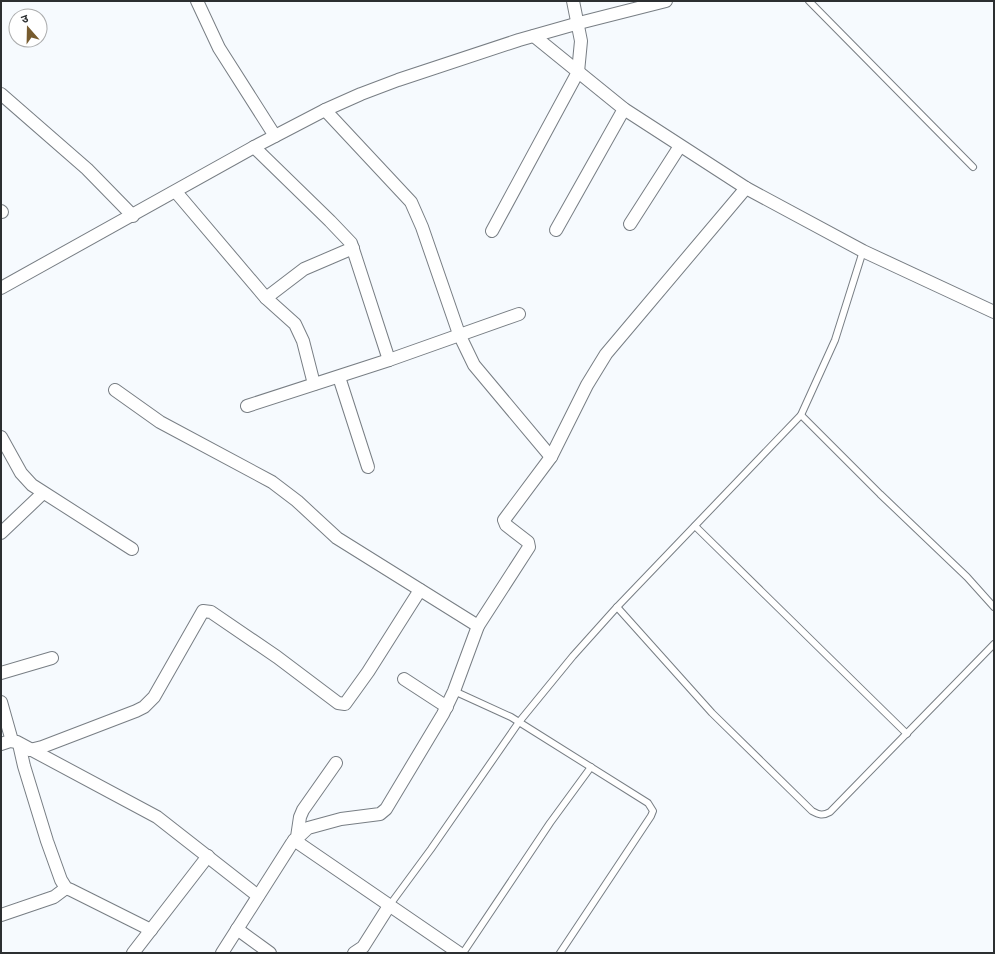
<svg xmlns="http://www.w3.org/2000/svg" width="995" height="954" font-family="'Noto Sans','Noto Sans Devanagari',sans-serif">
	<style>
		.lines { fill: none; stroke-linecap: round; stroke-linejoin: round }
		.service-casing { stroke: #787e84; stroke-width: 8 }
		.minor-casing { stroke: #787e84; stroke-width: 14 }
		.service { stroke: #fff; stroke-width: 6 }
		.minor { stroke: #fff; stroke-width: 12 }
	</style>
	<rect width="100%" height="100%" fill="#f6fafe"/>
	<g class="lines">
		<g class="service-casing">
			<g id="service">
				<path d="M809 1 973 167"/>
				<path d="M801 415 880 494 967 577 994 607"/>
				<path d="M695 526 907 734"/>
				<path d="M617 607 712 713 812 811C819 815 823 816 830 812L994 644"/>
				<path d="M454 691 511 717 648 803 653 811 651 816 560 953"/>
				<path d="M389 906 431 849 519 722 573 656 617 607 801 415 835 340 863 251"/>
				<path d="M463 953 550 823 591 767"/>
			</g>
		</g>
		<g class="minor-casing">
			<g id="minor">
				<path d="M197 1 219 48 275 136"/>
				<path d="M534 36 624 109 746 188 863 251 994 312"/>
				<path d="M1 94 87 169 133 216"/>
				<path d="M325 110 411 202 422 227 459 334 474 365 551 457"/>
				<path d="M254 147 330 221 351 243 389 360"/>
				<path d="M176 192 266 298 295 324 303 341 314 384"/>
				<path d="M1 211 2 212"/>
				<path d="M630 224 680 146"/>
				<path d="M556 230 624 109"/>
				<path d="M492 231 578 72 581 41 573 1"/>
				<path d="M1 288 254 147 325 110 361 94 398 80 519 40 579 23 666 1"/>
				<path d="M266 298 304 269 353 248"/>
				<path d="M339 377 368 467"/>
				<path d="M115 390 160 422 272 482 297 501 337 538 478 626"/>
				<path d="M247 406 389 360 519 314"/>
				<path d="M1 437 21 473 32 485 132 549"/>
				<path d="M1 533 43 493"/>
				<path d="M1 673 52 658"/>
				<path d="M404 679 447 707"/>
				<path d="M1 702 12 741"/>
				<path d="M1 744 10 741 17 742 157 817 258 896"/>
				<path d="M19 744 24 766 47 841 61 880 66 888 71 890 151 930"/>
				<path d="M30 750 42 747 136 711 144 707 154 697 203 611 211 612 277 657 338 703 345 704 368 672 420 590"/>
				<path d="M297 837 300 817 303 810 336 763"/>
				<path d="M294 840 459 953"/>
				<path d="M1 915 54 897 66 888"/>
				<path d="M237 929 270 953"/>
				<path d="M133 953 208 856"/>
				<path d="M222 953 292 843 308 828 341 819 380 814 386 809 443 714 454 691 478 626 529 547 528 542 506 525 504 520 551 457 587 385 606 354 746 188"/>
				<path d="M354 953 363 947 389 906"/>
			</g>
		</g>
		<use href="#service" class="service"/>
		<use href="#minor" class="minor"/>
	</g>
	<rect width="995" height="954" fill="none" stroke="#2c2f31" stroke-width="4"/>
	<g transform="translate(28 28) rotate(340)"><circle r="19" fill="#ffffff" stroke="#abacad"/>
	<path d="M0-3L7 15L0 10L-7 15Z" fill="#775b2e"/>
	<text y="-6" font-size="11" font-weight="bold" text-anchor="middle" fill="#2c2f31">उ</text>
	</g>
</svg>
